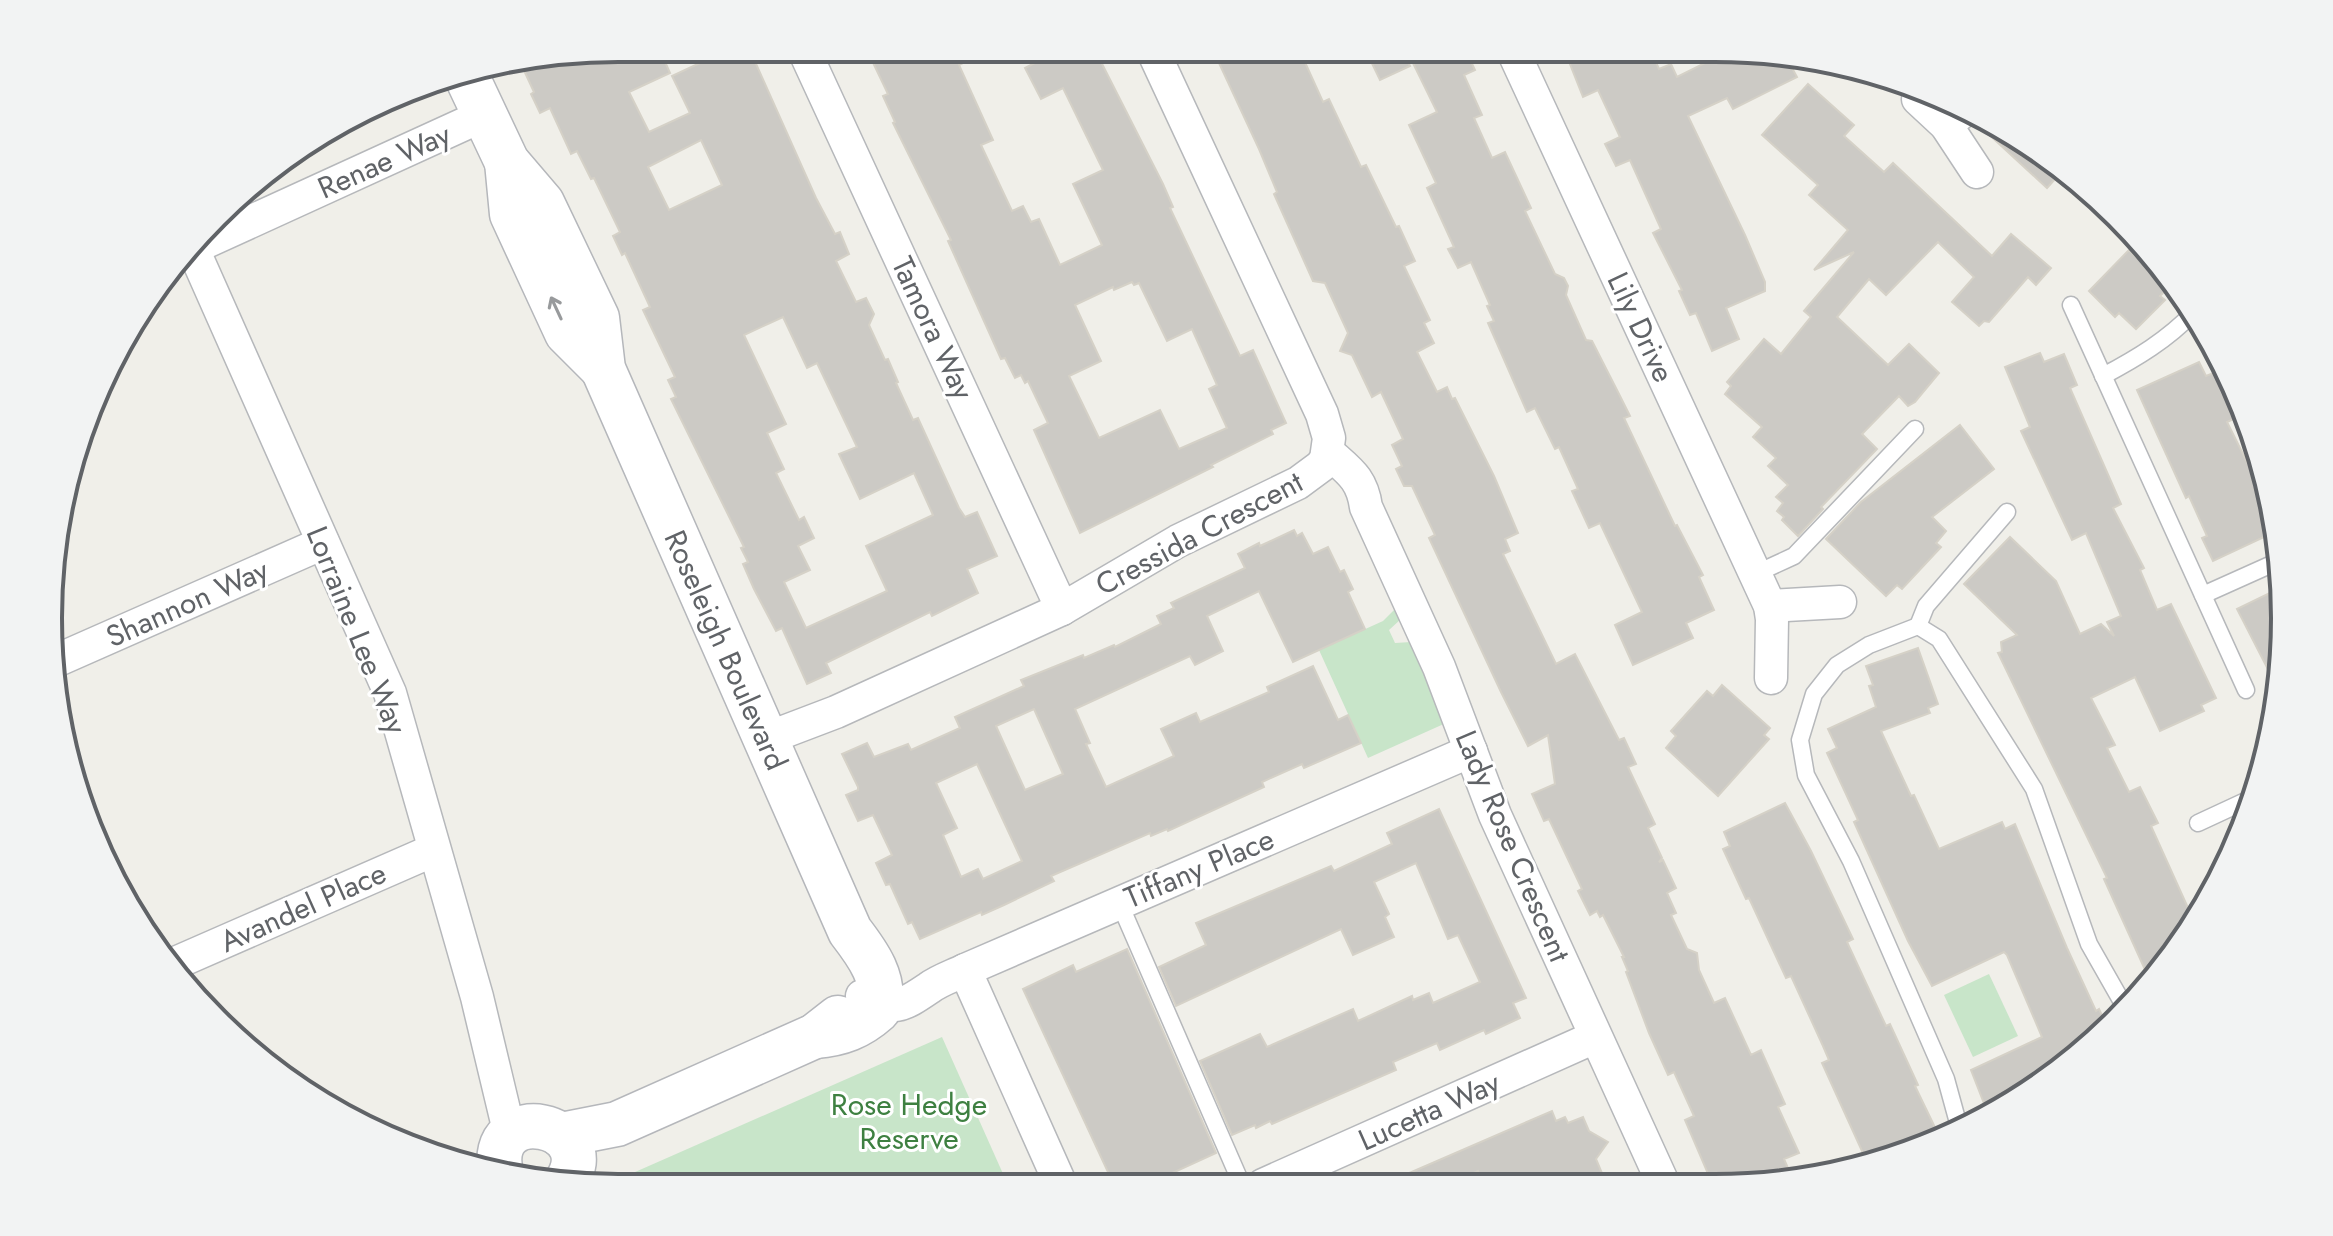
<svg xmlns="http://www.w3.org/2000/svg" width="2333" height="1236" font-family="Jost,sans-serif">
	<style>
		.green { fill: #c8e5c9 }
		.building { fill: #cccac5; stroke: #d5d1c7; stroke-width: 2; fill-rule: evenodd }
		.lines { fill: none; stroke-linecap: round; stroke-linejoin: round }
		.lane-casing { stroke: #b6b8bb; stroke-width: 19 }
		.street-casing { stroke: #b6b8bb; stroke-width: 35 }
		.secondary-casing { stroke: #b5b7bb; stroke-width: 47 }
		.lane { stroke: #fff; stroke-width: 16 }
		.street { stroke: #fff; stroke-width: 32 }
		.secondary { stroke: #fff; stroke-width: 44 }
		.oneway { stroke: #989a9c }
		.labels { text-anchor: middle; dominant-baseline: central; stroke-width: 6; stroke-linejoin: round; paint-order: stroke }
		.street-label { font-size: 30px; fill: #606367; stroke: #fff }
		.park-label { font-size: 30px; fill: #3e8041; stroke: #fff }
		.rim { fill: none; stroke: #606367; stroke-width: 4 }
	</style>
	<rect width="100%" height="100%" fill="#f0efe9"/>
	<g class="green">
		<path d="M1396 608 1401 619 1389 630 1395 643 1411 642 1446 723 1368 758 1319 650 1383 621Z"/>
		<path d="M1989 974 2018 1036 1973 1057 1944 995Z"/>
		<path d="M942 1037 1008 1185 622 1187 626 1176Z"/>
	</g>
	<g class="building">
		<path d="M618 48H659L670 73 629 92 649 132 690 113 672 76 732 48H749L816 198 835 234 840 232 849 254 836 261 856 302 866 298 874 314 869 325 885 360 888 359 898 382 896 383 913 420 918 418 959 508 965 517 977 512 997 556 967 569 978 593 932 616 930 612 826 663 831 673 807 684 782 628 776 631 754 589 743 564 748 562 741 548 744 547 671 399 676 397 668 380 675 377 643 310 650 307 625 253 622 255 613 236 620 232 594 178 591 179 577 151 571 154 550 108 540 113 531 94 534 92 521 64ZM701 140 722 185 669 210 648 167ZM783 317 807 368 817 363 857 447 839 454 860 499 914 473 933 515 866 546 887 591 806 628 784 582 810 570 798 546 814 538 804 517 799 520 776 473 784 469 767 433 786 424 744 335Z"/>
		<path d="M866 48H956L963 63 959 65 993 140 981 145 1012 211 1023 206 1031 222 1039 219 1060 265 1102 245 1073 184 1103 170 1063 88 1041 99 1025 68 1064 48H1094L1163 184 1173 207 1170 208 1240 356 1253 350 1286 423 1271 430 1273 434 1211 465 1213 467 1080 533 1034 430 1048 423 1028 381 1025 383 1021 375 1015 378 1005 358 1001 359 948 241 951 240 893 123 895 122 883 96 888 94ZM1132 282 1134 285 1139 283 1167 341 1192 329 1217 385 1209 389 1227 428 1179 449 1160 410 1099 438 1069 376 1101 361 1075 305 1113 287 1114 290Z"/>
		<path d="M1248 49H1299L1323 102 1329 99 1361 167 1366 165 1396 227 1399 226 1415 261 1404 266 1430 320 1424 323 1434 343 1417 352 1437 392 1447 387 1452 399 1455 398 1494 476 1518 533 1505 539 1510 551 1503 554 1556 664 1575 654 1619 740 1624 738 1636 764 1628 767 1655 824 1648 828 1662 858 1659 862 1663 860 1676 888 1667 893 1676 913 1671 915 1687 949 1697 953 1699 970 1714 1003 1725 998 1751 1055 1761 1050 1785 1104 1778 1107 1799 1153 1784 1159 1794 1182 1712 1183 1685 1120 1694 1116 1674 1072 1668 1075 1649 1033 1626 972 1628 971 1622 957H1624L1603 915 1600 917 1597 911 1590 915 1578 891 1582 889 1549 819 1544 821 1532 794 1555 784 1548 735 1528 746 1501 692 1429 538 1435 535 1412 486H1404L1396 469 1402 466 1392 445 1403 439 1381 392 1372 397 1352 355 1340 351 1348 333 1325 283 1313 281 1274 194 1277 192 1259 149 1219 63Z"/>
		<path d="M1365 49H1402L1410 66 1380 80Z"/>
		<path d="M1427 49H1465L1475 70 1464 75 1482 115 1474 118 1492 158 1505 152 1531 208 1525 211 1555 274 1564 278 1568 286 1566 295 1586 340 1592 341 1620 396 1630 416 1624 418 1675 526 1677 525 1703 575 1699 577 1714 610 1686 623 1693 638 1633 665 1615 625 1642 612 1600 523 1589 528 1572 491 1578 489 1559 447 1555 449 1535 408 1527 412 1488 323 1494 321 1487 306 1490 305 1471 262 1458 268 1448 249 1454 247 1427 188 1436 183 1409 125 1437 112 1410 57Z"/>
		<path d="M1564 49H1650L1659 69 1671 64 1677 77 1733 49 1785 55 1797 77 1733 109 1727 98 1688 116 1745 235 1765 282V291L1726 308 1739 339 1712 351 1696 313 1690 315 1679 291 1682 290 1653 233 1661 229 1630 160 1616 166 1605 144 1620 137 1598 90 1583 97Z"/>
		<path d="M1808 84 1854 125 1844 136 1884 172 1893 163 1992 256 2011 234 2051 268 2036 285 2028 277 1989 322 1984 321 1979 326 1952 302 1974 277 1938 242 1886 295 1869 279 1837 317 1888 365 1909 344 1939 373 1915 402 1908 406 1899 396 1862 434 1877 449 1821 507 1823 509 1798 536 1782 520 1784 517 1777 511 1783 503 1776 497 1788 485 1768 466 1776 458 1753 437 1762 427 1725 394 1731 386 1727 382 1764 339 1781 354 1811 317 1804 311 1854 252 1814 270 1848 230 1809 195 1818 185 1762 135Z"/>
		<path d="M1992 122 2062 166 2065 168 2047 188 1985 131Z"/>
		<path d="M2129 250 2168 288 2160 296 2165 300 2136 329 2119 313 2115 317 2089 291Z"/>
		<path d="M2040 353 2044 362 2064 354 2077 385 2070 388 2121 504 2113 508 2144 568 2140 570 2157 610 2171 604 2216 698 2201 705 2204 711 2160 731 2135 677 2091 698 2115 745 2107 748 2129 792 2140 787 2158 823 2151 826 2193 919 2151 983 2104 879 2107 878 1998 653 2002 652 2001 642 2017 635 1964 584 2010 537 2056 581 2080 634 2101 624 2114 636 2107 622 2121 616 2086 533 2072 540 2021 431 2030 427 2005 367Z"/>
		<path d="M2199 362 2206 376 2216 372 2236 418 2227 422 2248 464 2260 458 2277 531 2213 561 2202 538 2207 536 2189 496 2186 498 2137 390Z"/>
		<path d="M1960 425 1994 469 1932 517 1946 531 1936 543 1941 547 1902 589 1897 585 1886 596 1826 539 1861 502Z"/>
		<path d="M1294 530 1297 536 1302 533 1313 554 1328 547 1340 572 1344 570 1353 589 1348 592 1365 629 1293 662 1259 591 1207 616 1223 651 1195 665 1190 656 1075 709 1090 743 1086 744 1106 787 1174 756 1161 729 1196 713 1200 722 1269 692 1267 687 1313 666 1338 720 1348 715 1361 743 1304 768 1302 764 1262 782 1264 787 1168 831 1167 829 1151 836 1150 833 1051 876 1054 881 1004 905 982 915 981 912 920 939 912 922 908 924 890 884 886 885 876 863 892 855 873 815 858 821 846 795 858 790V787L842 754 867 743 874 757 908 744 911 750 960 728 955 717 1024 686 1021 680 1083 655 1084 658 1114 645 1115 647 1161 624 1157 616 1174 608 1171 603 1245 568 1238 554 1259 543 1260 546ZM1034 709 1063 774 1025 790 996 726ZM977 764 1022 861 983 879 978 869 961 877 943 835 957 828 936 783Z"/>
		<path d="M2282 587 2284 656 2278 689 2237 609Z"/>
		<path d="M1918 648 1938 704 1928 708 1930 713 1881 731 1911 796 1914 795 1939 849 2002 822 2005 829 2015 824 2067 948 2096 1011 2099 1009 2107 1026 2032 1092 2002 1107 1999 1100 1985 1106 1971 1070 2042 1037 2007 955 2004 952 1932 986 1908 941 1854 822 1858 820 1827 753 1837 748 1828 729 1876 707 1869 686 1873 685 1866 666Z"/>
		<path d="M1722 685 1770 728 1764 735 1769 739 1718 796 1666 748 1676 736 1671 731 1707 691 1713 696Z"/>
		<path d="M1785 803 1811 851 1853 939 1847 942 1886 1026 1890 1024 1918 1085 1915 1086 1941 1140 1933 1145 1867 1162 1822 1063 1829 1060 1823 1046 1791 976 1786 978 1749 898 1746 899 1723 849 1730 846 1724 832Z"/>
		<path d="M1439 809 1526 998 1513 1003 1520 1018 1486 1034 1484 1030 1440 1050 1437 1043 1393 1062 1396 1070 1272 1124 1270 1121 1256 1128 1255 1125 1232 1135 1200 1061 1260 1034 1267 1047 1353 1009 1358 1021 1412 996 1413 1000 1429 993 1433 1003 1480 982 1458 935 1448 939 1416 863 1374 882 1389 914 1385 917 1394 937 1353 955 1341 929 1176 1006 1159 967 1206 945 1196 923 1331 866 1334 871 1392 844 1387 833Z"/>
		<path d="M1127 949 1216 1153 1170 1174 1172 1179 1158 1185H1114L1023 989 1073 965 1076 972Z"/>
		<path d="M1552 1111 1556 1121 1565 1117 1568 1123 1583 1117 1589 1131 1608 1142 1596 1159 1604 1178 1593 1184H1484L1478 1171 1448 1184H1384Z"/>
	</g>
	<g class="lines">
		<g class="lane-casing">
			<g id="lane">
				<path d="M2071 305 2246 690"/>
				<path d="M2103 376C2137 358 2167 340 2194 312"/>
				<path d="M1755 574 1794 556 1915 429"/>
				<path d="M2203 595 2281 560"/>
				<path d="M1918 626 1926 606 2007 512"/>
				<path d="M2198 823 2254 797"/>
				<path d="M1119 902 1242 1185"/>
				<path d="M1960 1130 1946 1079 1851 861 1806 775 1800 740 1814 694 1837 665 1869 645 1918 626 1939 639 2034 789 2089 944 2126 1009"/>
			</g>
		</g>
		<g class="street-casing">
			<g id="street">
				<path d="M803 48 1062 609"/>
				<path d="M1512 49 1770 606 1772 619 1771 678"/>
				<path d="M1918 99 1946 125 1977 172"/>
				<path d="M1946 125 1968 107"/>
				<path d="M195 247 484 115"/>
				<path d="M193 249 390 693 477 997 510 1135"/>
				<path d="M1328 452C1349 471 1362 478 1366 507L1439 667 1495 815 1663 1183"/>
				<path d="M1770 606 1840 602"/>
				<path d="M51 663 323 543"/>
				<path d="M765 739 836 712 1062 609 1178 541 1298 483 1321 466 1326 459 1329 438 1322 414 1152 49"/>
				<path d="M171 965 434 850"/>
				<path d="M965 970 1061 1185"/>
				<path d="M862 996C895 1011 901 1007 929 988 940 980 953 976 965 970L1471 751"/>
				<path d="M1263 1185 1595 1037"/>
			</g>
		</g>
		<g class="secondary-casing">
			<g id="secondary">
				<path d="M465 73 507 162 542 203 597 318 603 369 850 931C867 953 888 981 878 1010 859 1027 841 1034 815 1036"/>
				<path d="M507 162 512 214 567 333 603 369"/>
				<path d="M561 1135 617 1124 815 1036 838 1018"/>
				<path d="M501 1174C484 1097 607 1123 565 1184"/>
			</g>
		</g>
		<use href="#lane" class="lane"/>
		<use href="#street" class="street"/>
		<use href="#secondary" class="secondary"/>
	</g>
	<defs><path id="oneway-shaft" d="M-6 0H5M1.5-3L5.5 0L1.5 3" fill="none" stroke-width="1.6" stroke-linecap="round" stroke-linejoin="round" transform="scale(2)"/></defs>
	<use class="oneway" href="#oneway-shaft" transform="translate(556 308) rotate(-115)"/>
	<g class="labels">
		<g class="street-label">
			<text transform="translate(384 161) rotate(-24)">Renae Way</text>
			<text transform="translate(1641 327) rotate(65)">Lily Drive</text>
			<text transform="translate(933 328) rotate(65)">Tamora Way</text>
			<text transform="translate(1199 533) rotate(-28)">Cressida Crescent</text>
			<text transform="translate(187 603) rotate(-24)">Shannon Way</text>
			<text transform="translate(357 630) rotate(68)">Lorraine Lee Way</text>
			<text transform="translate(726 650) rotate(66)">Roseleigh Boulevard</text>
			<text transform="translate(1513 846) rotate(67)">Lady Rose Crescent</text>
			<text transform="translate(1199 868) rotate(-23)">Tiffany Place</text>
			<text transform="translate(303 907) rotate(-24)">Avandel Place</text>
			<text transform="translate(1429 1111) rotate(-24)">Lucetta Way</text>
		</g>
		<g class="park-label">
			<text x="909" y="1104">Rose Hedge<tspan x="909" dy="34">Reserve</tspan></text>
		</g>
	</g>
	<path d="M0 0H2333V1236H0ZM618 62H1715A556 556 0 0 1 2271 618V618A556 556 0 0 1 1715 1174H618A556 556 0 0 1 62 618V618A556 556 0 0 1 618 62Z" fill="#f2f3f3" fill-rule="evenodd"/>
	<path class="rim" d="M618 62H1715A556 556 0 0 1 2271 618V618A556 556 0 0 1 1715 1174H618A556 556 0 0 1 62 618V618A556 556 0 0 1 618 62Z"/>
</svg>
